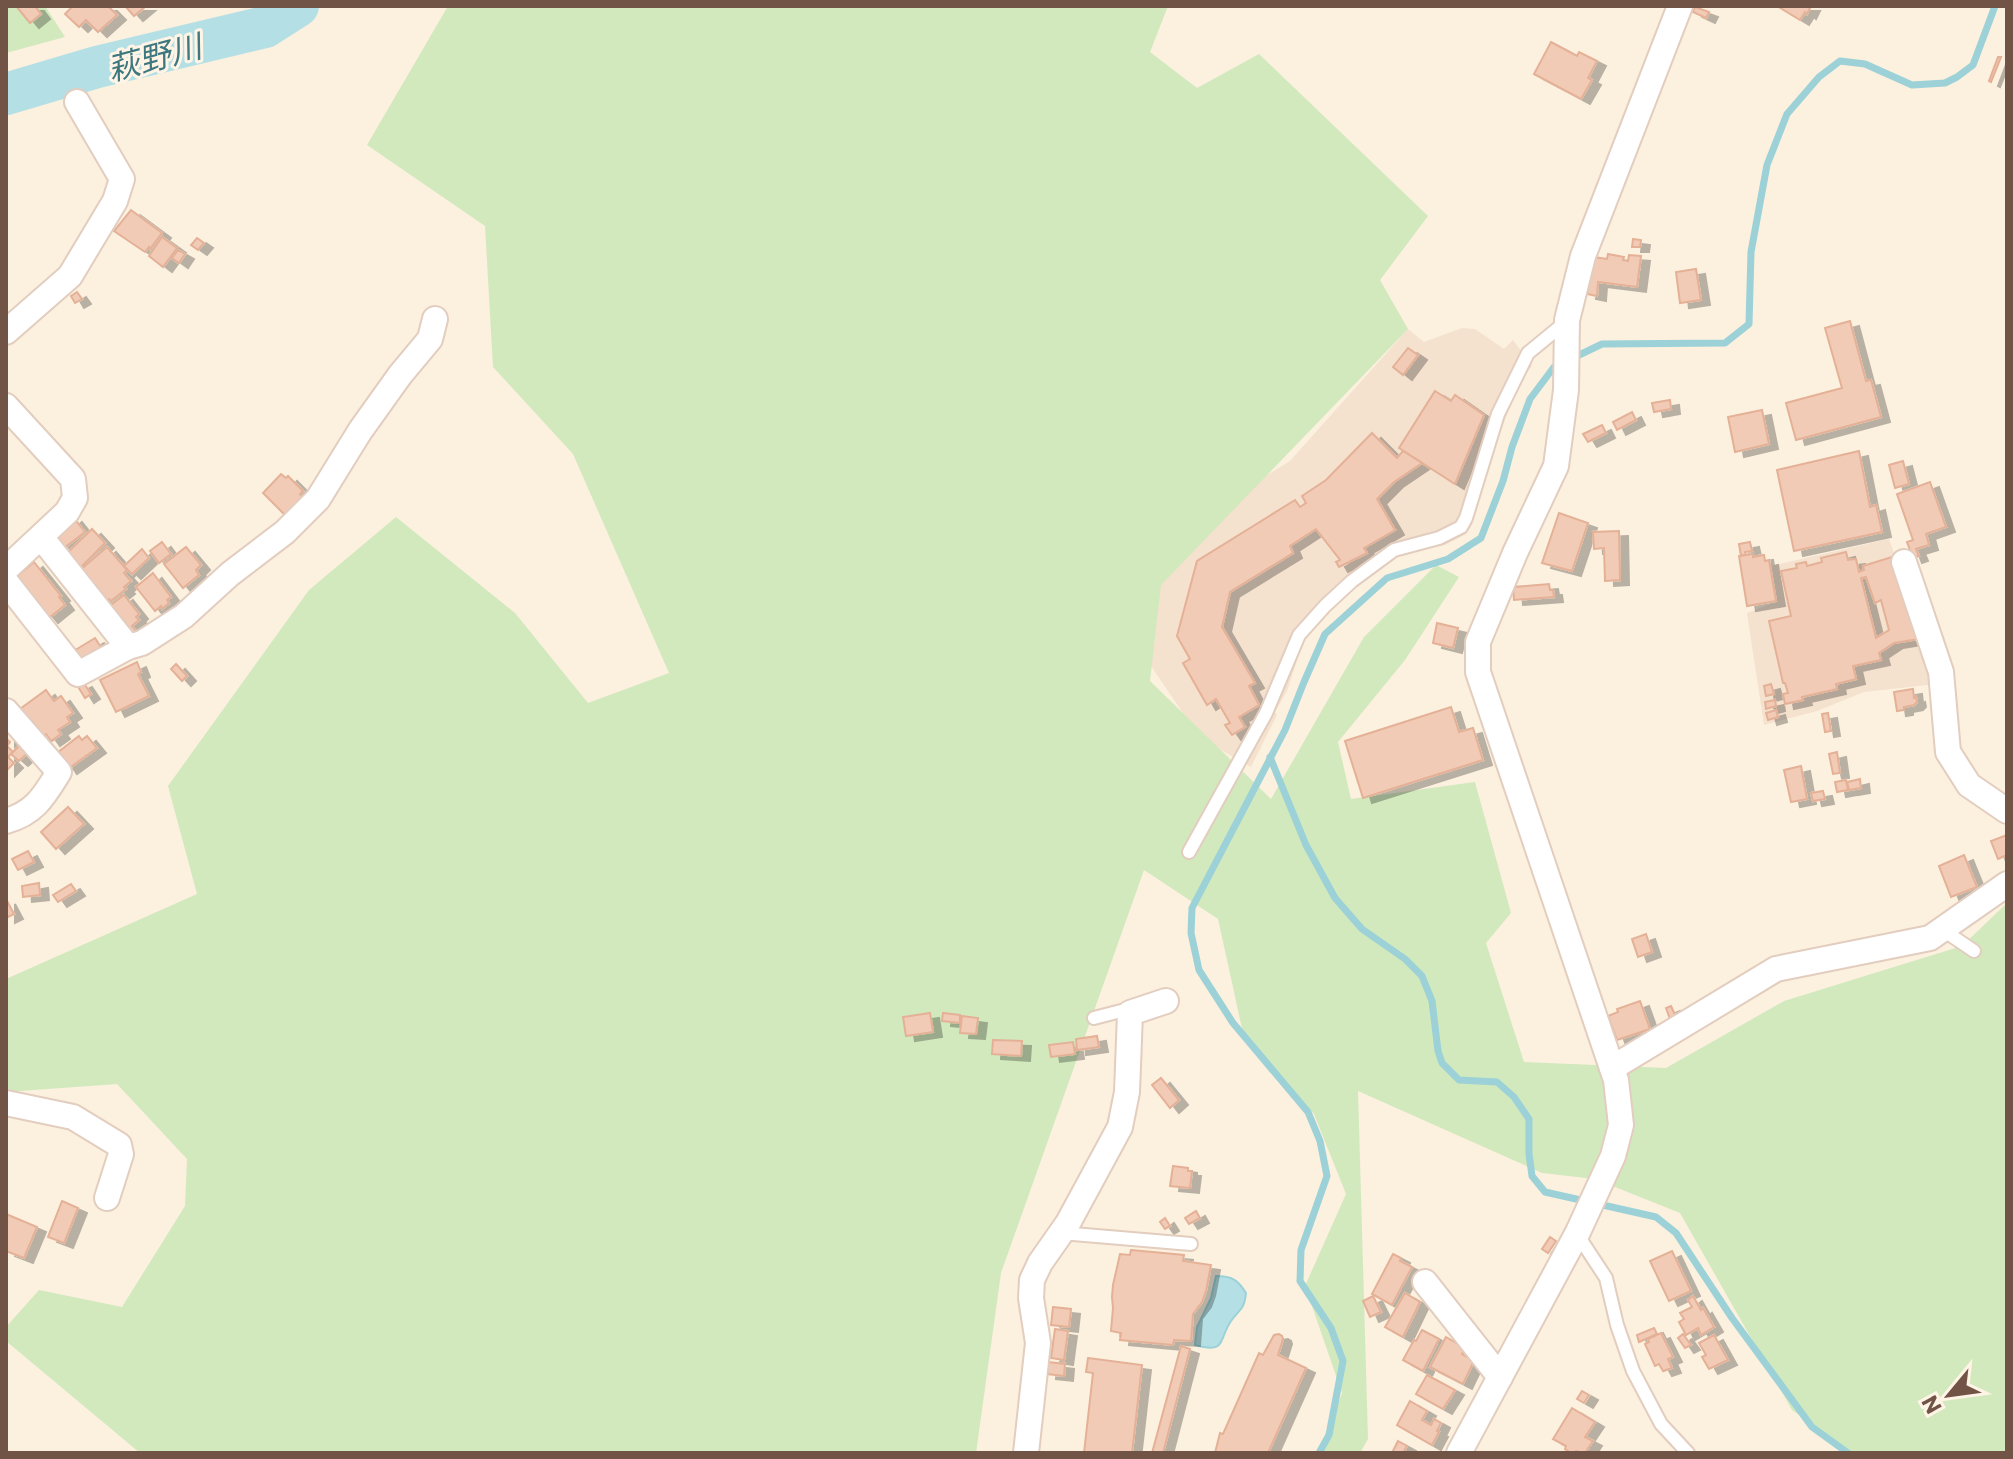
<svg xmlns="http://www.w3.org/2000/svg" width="2013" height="1459" font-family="Commissioner,'Noto Sans JP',sans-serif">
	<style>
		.residential { fill: #f4e1ce }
		.green { fill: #d2e9be }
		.water { fill: #b4e0e5; stroke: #9bd1d7; stroke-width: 2 }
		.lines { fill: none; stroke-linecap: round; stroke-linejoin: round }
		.stream { stroke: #9bd1d7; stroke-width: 7 }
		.river { stroke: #b4e0e5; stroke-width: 42 }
		.building { fill: #f2cbb7; stroke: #e4b197; stroke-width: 2; fill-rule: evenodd; filter: url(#shadow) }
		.lane-casing { stroke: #e2cdbf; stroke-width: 16 }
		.street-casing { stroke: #e2cdbf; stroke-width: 28 }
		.lane { stroke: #fff; stroke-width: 12 }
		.street { stroke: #fff; stroke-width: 24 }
		.labels { text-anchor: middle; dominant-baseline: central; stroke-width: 6; stroke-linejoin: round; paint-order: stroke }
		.water-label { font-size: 32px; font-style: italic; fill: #3e787f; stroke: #fff4e6 }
	</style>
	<defs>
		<filter id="shadow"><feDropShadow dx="9" dy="5" stdDeviation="0" flood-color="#0004"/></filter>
	</defs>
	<rect width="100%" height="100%" fill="#fcf0df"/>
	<g class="residential">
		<path d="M1462 328 1475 329 1504 349 1513 340 1532 366 1520 381 1499 435 1472 525 1466 534 1445 545 1398 554 1374 570 1331 609 1305 636 1287 691 1275 712 1277 715 1251 767 1200 738 1136 644 1177 530 1290 461 1408 329 1424 342Z"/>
		<path d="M1889 539 1932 663 1936 684 1864 692 1817 711 1764 725 1747 613 1775 602 1770 566Z"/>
	</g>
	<g class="green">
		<path d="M6 6H45L65 37 6 53Z"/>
		<path d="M448 6H1168L1150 52 1197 88 1259 54 1428 216 1380 280 1408 329 1161 585 1150 681 1271 799 1364 637 1436 565 1459 577 1405 660 1338 742 1351 799 1475 782 1511 913 1486 943 1524 1062 1666 1068 1784 1001 1962 946 2007 903V1453H1853L1792 1410 1680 1213 1595 1179 1542 1173 1358 1091 1368 1439 1360 1453H1318L1342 1393 1305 1286 1346 1194 1314 1114 1243 1033 1218 919 1144 870 1001 1273 976 1453H140L6 1341V1327L39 1290 122 1307 185 1206 187 1159 117 1084 6 1092V979L197 894 168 786 309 590 396 517 515 613 588 703 669 673 573 454 493 367 485 226 367 145Z"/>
	</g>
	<path class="water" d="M1216 1276C1232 1276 1238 1280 1246 1293 1244 1311 1240 1308 1231 1321 1218 1340 1227 1354 1195 1345L1197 1327 1211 1298Z"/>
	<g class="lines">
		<g class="stream">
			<path d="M1573 358 1602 344 1725 343 1749 324 1751 252 1767 165 1787 114 1819 77 1840 61 1865 64 1912 85 1945 83 1957 77 1973 65 1995 6"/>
			<path d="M1270 757 1306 845 1335 898 1362 929 1405 959 1422 976 1432 1001 1438 1051 1442 1063 1459 1080 1497 1082 1514 1097 1529 1119V1154L1532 1176 1545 1192 1656 1217 1676 1233 1732 1318 1812 1427 1848 1453"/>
			<path d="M1319 1453 1329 1435 1343 1361 1331 1328 1300 1281 1301 1250 1327 1176 1320 1141 1308 1112 1233 1023 1199 970 1191 933 1192 908 1285 730 1304 682 1325 634 1387 578 1448 559 1481 538 1503 481 1512 447 1530 399 1554 367 1562 364"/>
		</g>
		<path class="river" d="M6 94 97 67 265 27 298 6"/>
	</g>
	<g class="building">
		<path d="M16 6H35L41 14 30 23Z"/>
		<path d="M73 6H108L117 15 98 32 86 20 79 27 65 14Z"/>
		<path d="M125 6H146L134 16Z"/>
		<path d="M1777 6H1811L1807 14 1805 12 1800 20Z"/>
		<path d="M1695 7 1709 12 1706 18 1693 12Z"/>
		<path d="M1551 42 1577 56 1579 52 1597 61 1588 78 1592 80 1581 99 1534 74Z"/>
		<path d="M1998 57H2001L1991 82 1989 81Z"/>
		<path d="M131 210 162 233 150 249 149 247 145 252 114 231Z"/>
		<path d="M162 237 177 248 163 267 149 256Z"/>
		<path d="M197 238 204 243 198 250 191 245Z"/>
		<path d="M1633 239 1641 240 1640 247H1632Z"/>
		<path d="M178 250 185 254 179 263 172 258Z"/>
		<path d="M1608 254 1624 257 1623 260 1628 261 1629 255 1641 256 1637 287 1598 282 1597 296 1587 294 1593 257 1607 259Z"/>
		<path d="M1696 269 1701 300 1680 303 1676 272Z"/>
		<path d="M77 292 82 299 75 303 71 296Z"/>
		<path d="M1850 321 1866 381 1871 380 1881 417 1796 440 1786 403 1842 388 1825 328Z"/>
		<path d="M1408 348 1418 355 1403 375 1393 367Z"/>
		<path d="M1435 391 1451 401 1455 395 1484 415 1455 484 1399 448Z"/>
		<path d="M1670 400 1671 409 1654 412 1652 403Z"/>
		<path d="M1762 410 1769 444 1735 452 1728 417Z"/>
		<path d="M1632 412 1636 420 1617 430 1613 422Z"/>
		<path d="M1602 425 1606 433 1588 442 1583 434Z"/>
		<path d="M1372 433 1397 458 1403 451 1422 463 1394 482 1377 499 1395 530 1364 548 1367 553 1339 567 1336 562 1340 560 1316 529 1290 546 1293 553 1230 592 1222 627 1255 683 1249 686 1259 705 1239 717 1245 727 1232 735 1225 725 1230 723 1216 699 1207 705 1183 663 1190 659 1177 636 1197 561 1295 500 1300 507 1306 503 1302 496 1326 480Z"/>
		<path d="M1859 451 1870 507 1876 505 1882 532 1794 551 1777 470Z"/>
		<path d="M1903 461 1909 484 1895 488 1889 465Z"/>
		<path d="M281 474 286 478 288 476 303 491 300 494 303 498 285 515 263 493Z"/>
		<path d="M1930 482 1946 527 1926 534 1929 545 1916 549 1919 556 1913 558 1907 542 1913 540 1897 494Z"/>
		<path d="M1559 513 1588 523 1572 571 1542 563Z"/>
		<path d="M73 517 85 532 64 548 53 534Z"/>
		<path d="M92 529 105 543 80 568 66 554Z"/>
		<path d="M1619 531 1620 580 1605 581 1604 548 1594 549 1593 532Z"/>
		<path d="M162 542 171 554 159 563 150 551Z"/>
		<path d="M1750 542 1752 551 1745 552 1746 555 1741 556 1739 544Z"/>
		<path d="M107 547 127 570 124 573 131 581 124 587 126 589 111 601 109 599 105 602 79 571Z"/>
		<path d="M186 547 201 565 196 570 199 575 183 588 164 564Z"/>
		<path d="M142 549 149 558 132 574 124 566Z"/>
		<path d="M1846 552 1848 560 1856 559 1859 572 1864 570 1863 566 1892 557 1919 639 1894 643 1879 653 1881 660 1853 666 1856 679 1836 684 1837 689 1802 697 1803 700 1785 704 1783 694 1788 693 1785 683H1783L1769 621 1791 616 1781 571 1797 568 1796 564 1806 562 1807 566 1822 562 1821 558ZM1866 577 1875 603 1881 600 1889 630 1876 638 1861 578Z"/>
		<path d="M1753 554V557L1764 555 1765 561 1769 560 1776 601 1747 606 1739 556Z"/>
		<path d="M34 562 61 596 59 597 65 605 49 618 16 577Z"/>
		<path d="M153 573 171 597 167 600 169 603 162 609 161 606 155 611 136 587Z"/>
		<path d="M1549 584 1550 590H1553L1554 597 1514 600 1513 587Z"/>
		<path d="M124 595 139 614 136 617 139 620 132 626 136 631 130 636 107 608Z"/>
		<path d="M1437 623 1458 628 1453 648 1433 643Z"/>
		<path d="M95 638 102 649 79 663 72 652Z"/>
		<path d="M137 662 141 672 138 674 149 696 116 712 100 680Z"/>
		<path d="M176 664 187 676 182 681 171 669Z"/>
		<path d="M83 682 91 694 85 698 77 685Z"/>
		<path d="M1771 684 1774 694 1766 696 1764 686Z"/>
		<path d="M1913 689 1914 698 1916 697 1917 702 1914 705 1904 707V710L1897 711 1894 692Z"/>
		<path d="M46 690 54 701 61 696 73 713 67 717 70 722 58 730 61 734 51 741 46 734 43 736 32 721 30 723 20 709Z"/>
		<path d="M1775 700 1776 706 1766 709 1765 702Z"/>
		<path d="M1451 707 1459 732 1473 728 1483 760 1363 798 1345 741Z"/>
		<path d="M1776 710 1778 717 1768 720 1766 713Z"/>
		<path d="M1828 713 1831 731 1825 732 1822 714Z"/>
		<path d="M79 736 82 740 87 736 97 748 68 769 57 753Z"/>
		<path d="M6 738 10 742 7 746 13 752 8 757 14 763 6 771Z"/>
		<path d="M23 742 31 750 19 761 11 754Z"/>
		<path d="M1837 752 1840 773 1833 774 1829 754Z"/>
		<path d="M1801 766 1807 799 1791 802 1784 770Z"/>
		<path d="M1860 779 1861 788 1849 790 1847 782Z"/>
		<path d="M1846 780 1848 790 1837 792 1835 782Z"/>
		<path d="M1823 791 1825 799 1813 801 1811 793Z"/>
		<path d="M68 807 84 824 56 849 41 832Z"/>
		<path d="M2007 835V855L1998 859 1991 841Z"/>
		<path d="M28 851 34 862 18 870 12 859Z"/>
		<path d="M1964 855 1977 887 1951 897 1939 866Z"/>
		<path d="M39 883 40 895 23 897 22 886Z"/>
		<path d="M71 884 76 891 58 902 53 895Z"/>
		<path d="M6 899 14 914 6 918Z"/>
		<path d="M1646 934 1652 952 1638 957 1632 939Z"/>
		<path d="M1640 1001 1650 1029 1617 1040 1608 1016 1618 1012 1617 1009Z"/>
		<path d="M1671 1006 1676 1017 1670 1019 1666 1008Z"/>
		<path d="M930 1013 933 1032 906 1036 903 1017Z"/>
		<path d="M943 1013 960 1015V1023L942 1021Z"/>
		<path d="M962 1016 978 1018 976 1034 960 1033Z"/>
		<path d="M1097 1036 1099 1047 1077 1050 1076 1039Z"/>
		<path d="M993 1040 1022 1041 1021 1056 992 1054Z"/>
		<path d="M1073 1042 1075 1054 1051 1057 1049 1045Z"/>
		<path d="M1161 1078 1179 1100 1170 1108 1152 1085Z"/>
		<path d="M1173 1166 1188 1168V1171H1192L1190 1188 1170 1186Z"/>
		<path d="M62 1201 78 1208 64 1243 48 1237Z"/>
		<path d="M1196 1211 1200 1218 1189 1224 1185 1218Z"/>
		<path d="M6 1214 37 1227 24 1258 6 1251Z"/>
		<path d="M1165 1218 1170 1226 1165 1229 1160 1222Z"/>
		<path d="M1550 1237 1556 1241 1548 1253 1542 1249Z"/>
		<path d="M1131 1250 1184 1255 1183 1261 1211 1265 1206 1291 1202 1302 1193 1314 1191 1341 1174 1340 1173 1345 1120 1340 1121 1333 1111 1331 1113 1308 1112 1297 1113 1285 1120 1254 1130 1255Z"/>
		<path d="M1672 1251 1691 1291 1669 1301 1650 1261Z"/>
		<path d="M1393 1254 1401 1258 1400 1261 1412 1267 1392 1305 1372 1294Z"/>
		<path d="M1405 1293 1420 1302 1403 1337 1385 1327Z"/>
		<path d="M1373 1296 1381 1312 1370 1317 1363 1301Z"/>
		<path d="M1693 1296 1701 1310 1703 1308 1714 1327 1701 1335 1698 1328 1686 1335 1679 1322 1684 1319 1680 1313 1692 1307 1688 1300Z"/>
		<path d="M1053 1307 1071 1309 1069 1327 1051 1325Z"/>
		<path d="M1654 1328 1657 1334 1639 1342 1637 1335Z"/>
		<path d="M1055 1329 1068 1331 1064 1360 1051 1358Z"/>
		<path d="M1422 1330 1439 1339 1423 1371 1403 1360 1414 1340 1416 1341Z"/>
		<path d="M1661 1333 1673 1357 1668 1359 1672 1368 1663 1371 1659 1364 1655 1366 1645 1344 1649 1342 1648 1339Z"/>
		<path d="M1279 1334 1282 1336 1283 1339 1278 1355 1306 1368 1268 1453H1215L1220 1433 1223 1434 1259 1353 1263 1355 1274 1335Z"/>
		<path d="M1683 1334 1691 1345 1685 1348 1678 1338Z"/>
		<path d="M1714 1335 1728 1360 1709 1369 1702 1357 1706 1355 1699 1343Z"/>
		<path d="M1446 1337 1465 1348 1462 1354 1474 1361 1463 1384 1430 1367Z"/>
		<path d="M1181 1346 1190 1349 1163 1453H1152Z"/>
		<path d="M1088 1358 1142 1365 1132 1453H1084L1093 1373 1086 1372Z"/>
		<path d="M1048 1362 1065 1364 1064 1376 1047 1374Z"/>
		<path d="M1427 1375 1455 1390 1443 1409 1416 1394Z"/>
		<path d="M1582 1391 1589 1395 1584 1403 1577 1399Z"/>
		<path d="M1410 1401 1427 1411 1422 1420 1431 1425 1434 1419 1441 1423 1437 1431 1439 1432 1432 1445 1397 1425Z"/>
		<path d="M1572 1408 1595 1422 1585 1437 1593 1441 1585 1453 1576 1451 1574 1453H1571L1565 1449 1566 1446 1553 1439Z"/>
		<path d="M1398 1441 1407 1446 1403 1453H1392Z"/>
	</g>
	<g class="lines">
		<g class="lane-casing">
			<g id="lane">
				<path d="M1189 852 1266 713 1299 635 1325 606 1352 581 1394 550 1439 538 1461 527 1466 518 1498 414 1528 353 1567 321"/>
				<path d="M1943 930 1974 951"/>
				<path d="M1094 1018 1121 1011 1130 1013"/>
				<path d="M1063 1231 1073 1234 1191 1244"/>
				<path d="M1577 1234 1606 1278 1617 1325 1633 1371 1661 1424 1688 1453"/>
			</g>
		</g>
		<g class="street-casing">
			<g id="street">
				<path d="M6 332 70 276 115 201 122 179 77 102"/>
				<path d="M6 406 73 479 75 498 67 512 6 569"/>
				<path d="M41 537 128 647"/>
				<path d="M1904 562 1941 672 1948 752 1969 785 2007 811"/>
				<path d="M6 582 78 674 128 647 142 643 184 616 230 574 285 532 318 499 360 431 400 375 430 339 435 319"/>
				<path d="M6 711 59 772C44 796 35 813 6 821"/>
				<path d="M1612 1068 1776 969 1930 938 2007 884"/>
				<path d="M6 1103 73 1117 119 1145 121 1154 107 1198"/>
				<path d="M1425 1282 1500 1377"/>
				<path d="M1026 1453 1038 1343 1031 1298 1032 1280 1040 1263 1068 1223 1120 1127 1127 1092 1130 1013 1166 1001"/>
				<path d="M1459 1453 1577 1234 1613 1156 1621 1125 1616 1080 1478 672V642L1515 553 1556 466 1566 390 1567 320 1583 256 1680 6"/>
			</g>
		</g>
		<use href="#lane" class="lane"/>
		<use href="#street" class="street"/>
	</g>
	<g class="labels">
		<g class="water-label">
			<text transform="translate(154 56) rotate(-15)">萩野川</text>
		</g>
	</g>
	<rect width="2013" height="1459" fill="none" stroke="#725447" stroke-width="16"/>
	<g transform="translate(1949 1395) rotate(241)" stroke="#fff4e6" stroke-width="6" paint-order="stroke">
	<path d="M0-6L14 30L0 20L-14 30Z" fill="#725447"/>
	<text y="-12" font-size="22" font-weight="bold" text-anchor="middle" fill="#725447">N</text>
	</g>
</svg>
